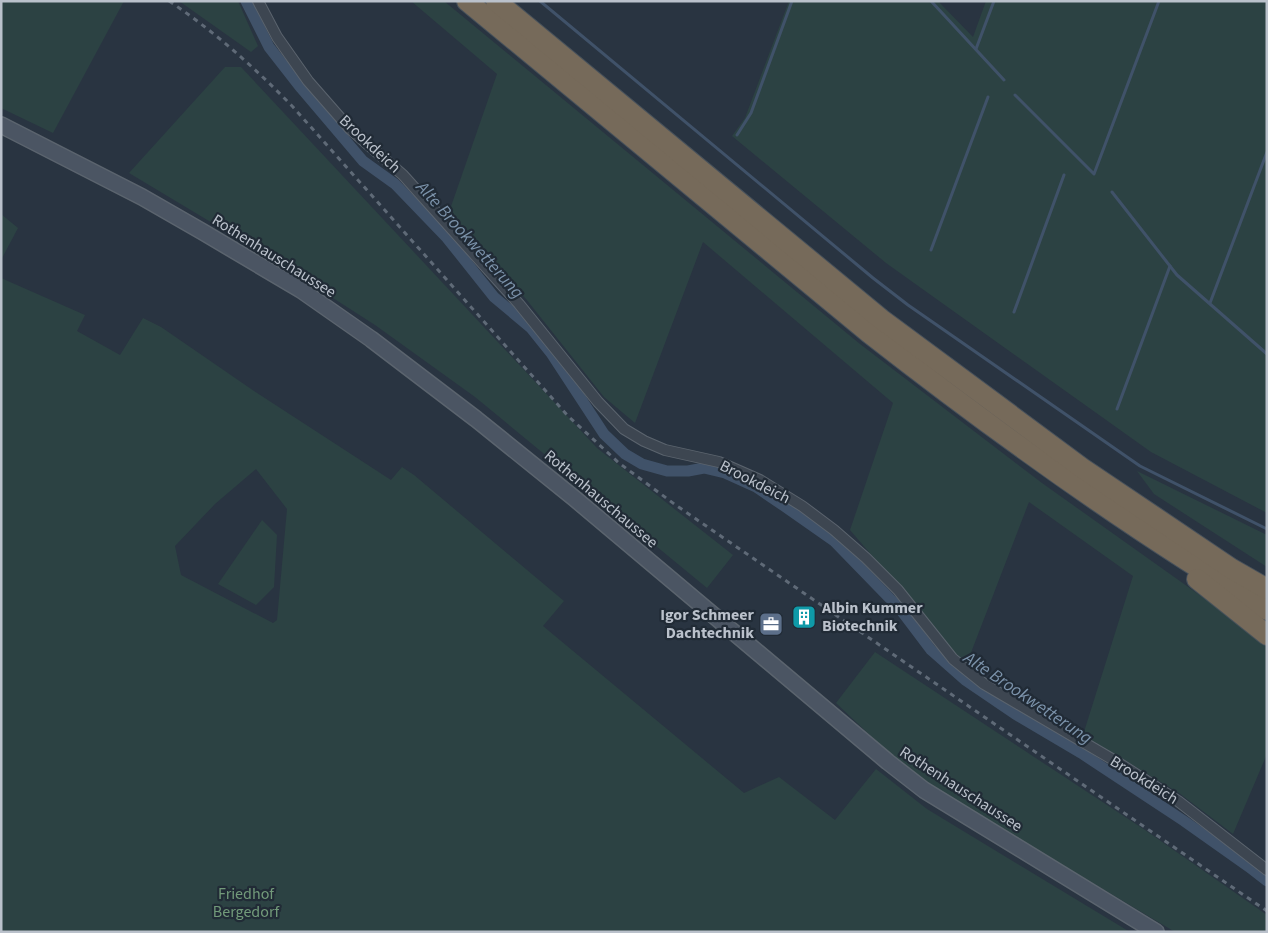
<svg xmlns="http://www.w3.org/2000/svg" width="1268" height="933" font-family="'Source Sans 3',sans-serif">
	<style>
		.green { fill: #2c4243; fill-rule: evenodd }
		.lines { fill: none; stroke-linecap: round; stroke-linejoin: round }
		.stream { stroke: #405269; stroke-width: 3 }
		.canal { stroke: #405269; stroke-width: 11 }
		.minor-casing { stroke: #5b646e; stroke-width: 12 }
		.secondary-casing { stroke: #5b646e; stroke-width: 18 }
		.motorway-casing { stroke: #47515b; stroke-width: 22 }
		.minor { stroke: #3d4651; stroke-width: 10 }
		.secondary { stroke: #4b5563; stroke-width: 15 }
		.motorway { stroke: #766a5a; stroke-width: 20 }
		.rail { stroke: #5f6a77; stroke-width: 3; stroke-dasharray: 5 5; stroke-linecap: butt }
		.labels { text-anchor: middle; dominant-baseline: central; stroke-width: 4.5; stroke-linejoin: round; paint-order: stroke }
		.street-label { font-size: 16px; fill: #bac1cb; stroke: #212b36 }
		.poi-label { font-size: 16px; font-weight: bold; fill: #bac1cb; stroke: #212b36; text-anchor: start }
		.park-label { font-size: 16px; fill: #729a7a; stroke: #212b36 }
		.water-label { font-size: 18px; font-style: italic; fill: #7c93ab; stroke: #212b36 }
	</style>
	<rect width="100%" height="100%" fill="#293441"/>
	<g class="green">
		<path d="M1 1H124L53 133 1 108Z"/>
		<path d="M179 1H238L258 46 251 52Z"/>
		<path d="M411 1H444L860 344 1042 483 1267 643V754L1233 834 1179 793 1083 735 1133 576 1029 502 967 663 940 640 898 586 850 530 893 403 703 242 635 423 604 397 526 299 448 215 497 74Z"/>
		<path d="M789 1H938L973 37 986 1H1267V513L1151 452 886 263 732 136 745 118Z"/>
		<path d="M225 67H241L597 448 733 555 707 588 475 397 375 325 277 262 129 173Z"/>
		<path d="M1 214 18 228 1 260Z"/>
		<path d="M1 278 85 315 77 331 120 355 143 318 161 327 254 391 391 480 402 467 414 475 564 601 543 626 744 793 779 777 835 820 876 769 927 809 1130 932H1ZM256 469 287 509 277 620 273 623 181 575 175 546 215 504Z"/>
		<path d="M1137 471 1267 535V567L1154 494Z"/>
		<path d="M262 520 277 535 274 587 256 605 218 584Z"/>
		<path d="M875 652 1145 830 1267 915V932H1175L965 807 928 783 894 758 836 703Z"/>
	</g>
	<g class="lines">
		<g class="stream">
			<path d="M540 1 873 278 908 305 1140 466 1267 529"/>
			<path d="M931 1 1004 80"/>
			<path d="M976 49 994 1"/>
			<path d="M1015 95 1094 174 1159 1"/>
			<path d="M737 135 751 113 792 1"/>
			<path d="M1112 192 1177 275 1267 354"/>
			<path d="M931 250 988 97"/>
			<path d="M1210 303 1267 152"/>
			<path d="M1014 312 1064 175"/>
			<path d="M1117 409 1170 266"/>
		</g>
		<path class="canal" d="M246 1 269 47 301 88 363 161 395 184 447 238 494 297 531 328 551 353 604 434 625 454 642 464 667 471H688L704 468 725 473 756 487 784 506 834 541 900 609 931 650 965 680 1015 714 1081 753 1184 821 1249 867 1267 881"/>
		<g class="minor-casing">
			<path id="minor" d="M258 1 277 37 308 81 350 129 403 175 519 304 598 402 624 429 644 441 665 450 719 462 760 480 802 506 834 530 866 558 898 590 953 659 984 684 1117 762 1178 801 1267 870"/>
		</g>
		<g class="secondary-casing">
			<path id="secondary" d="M1 125 142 197 203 232 301 290 371 339 476 419 574 498 888 762 924 790 1156 932"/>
		</g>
		<g class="motorway-casing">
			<g id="motorway">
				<path d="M467 1 868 332C996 432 1127 527 1267 610"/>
				<path d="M496 1 881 319 1082 468 1232 569 1267 589"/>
				<path d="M1197 579 1267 635"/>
			</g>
		</g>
		<use href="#minor" class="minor"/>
		<use href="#secondary" class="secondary"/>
		<use href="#motorway" class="motorway"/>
		<path class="rail" d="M169 1C214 31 255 68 293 107L568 416 619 463 677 506 1267 911"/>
	</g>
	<defs>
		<g id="building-square" transform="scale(1.25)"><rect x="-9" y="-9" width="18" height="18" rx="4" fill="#0f9aa8" stroke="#212b36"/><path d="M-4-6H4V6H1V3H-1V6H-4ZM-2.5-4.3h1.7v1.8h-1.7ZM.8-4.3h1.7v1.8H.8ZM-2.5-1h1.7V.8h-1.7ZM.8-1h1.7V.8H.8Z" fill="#fff"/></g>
		<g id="office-square" transform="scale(1.25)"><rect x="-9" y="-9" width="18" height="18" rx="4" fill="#5c6f8a" stroke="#212b36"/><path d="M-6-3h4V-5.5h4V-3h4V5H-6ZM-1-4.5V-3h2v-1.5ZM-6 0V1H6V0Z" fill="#fff"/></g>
	</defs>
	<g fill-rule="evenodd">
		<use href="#building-square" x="804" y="617"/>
		<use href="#office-square" x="771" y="624"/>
	</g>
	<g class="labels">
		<g class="street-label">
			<text transform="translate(370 144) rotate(43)">Brookdeich</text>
			<text transform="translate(274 256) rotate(32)">Rothenhauschaussee</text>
			<text transform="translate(755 482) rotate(27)">Brookdeich</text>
			<text transform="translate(601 499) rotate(40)">Rothenhauschaussee</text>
			<text transform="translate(1144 780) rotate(32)">Brookdeich</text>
			<text transform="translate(961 789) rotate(33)">Rothenhauschaussee</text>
		</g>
		<g class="poi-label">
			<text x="822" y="608">Albin Kummer<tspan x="822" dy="18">Biotechnik</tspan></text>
			<text x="754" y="615" text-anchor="end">Igor Schmeer<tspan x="754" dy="18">Dachtechnik</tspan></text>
		</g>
		<g class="park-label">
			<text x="246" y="894">Friedhof<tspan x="246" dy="18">Bergedorf</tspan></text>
		</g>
		<g class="water-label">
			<text transform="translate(470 240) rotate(48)">Alte Brookwetterung</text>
			<text transform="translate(1028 698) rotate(34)">Alte Brookwetterung</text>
		</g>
	</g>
	<rect width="1268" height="933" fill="none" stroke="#bac1cb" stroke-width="5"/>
</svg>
